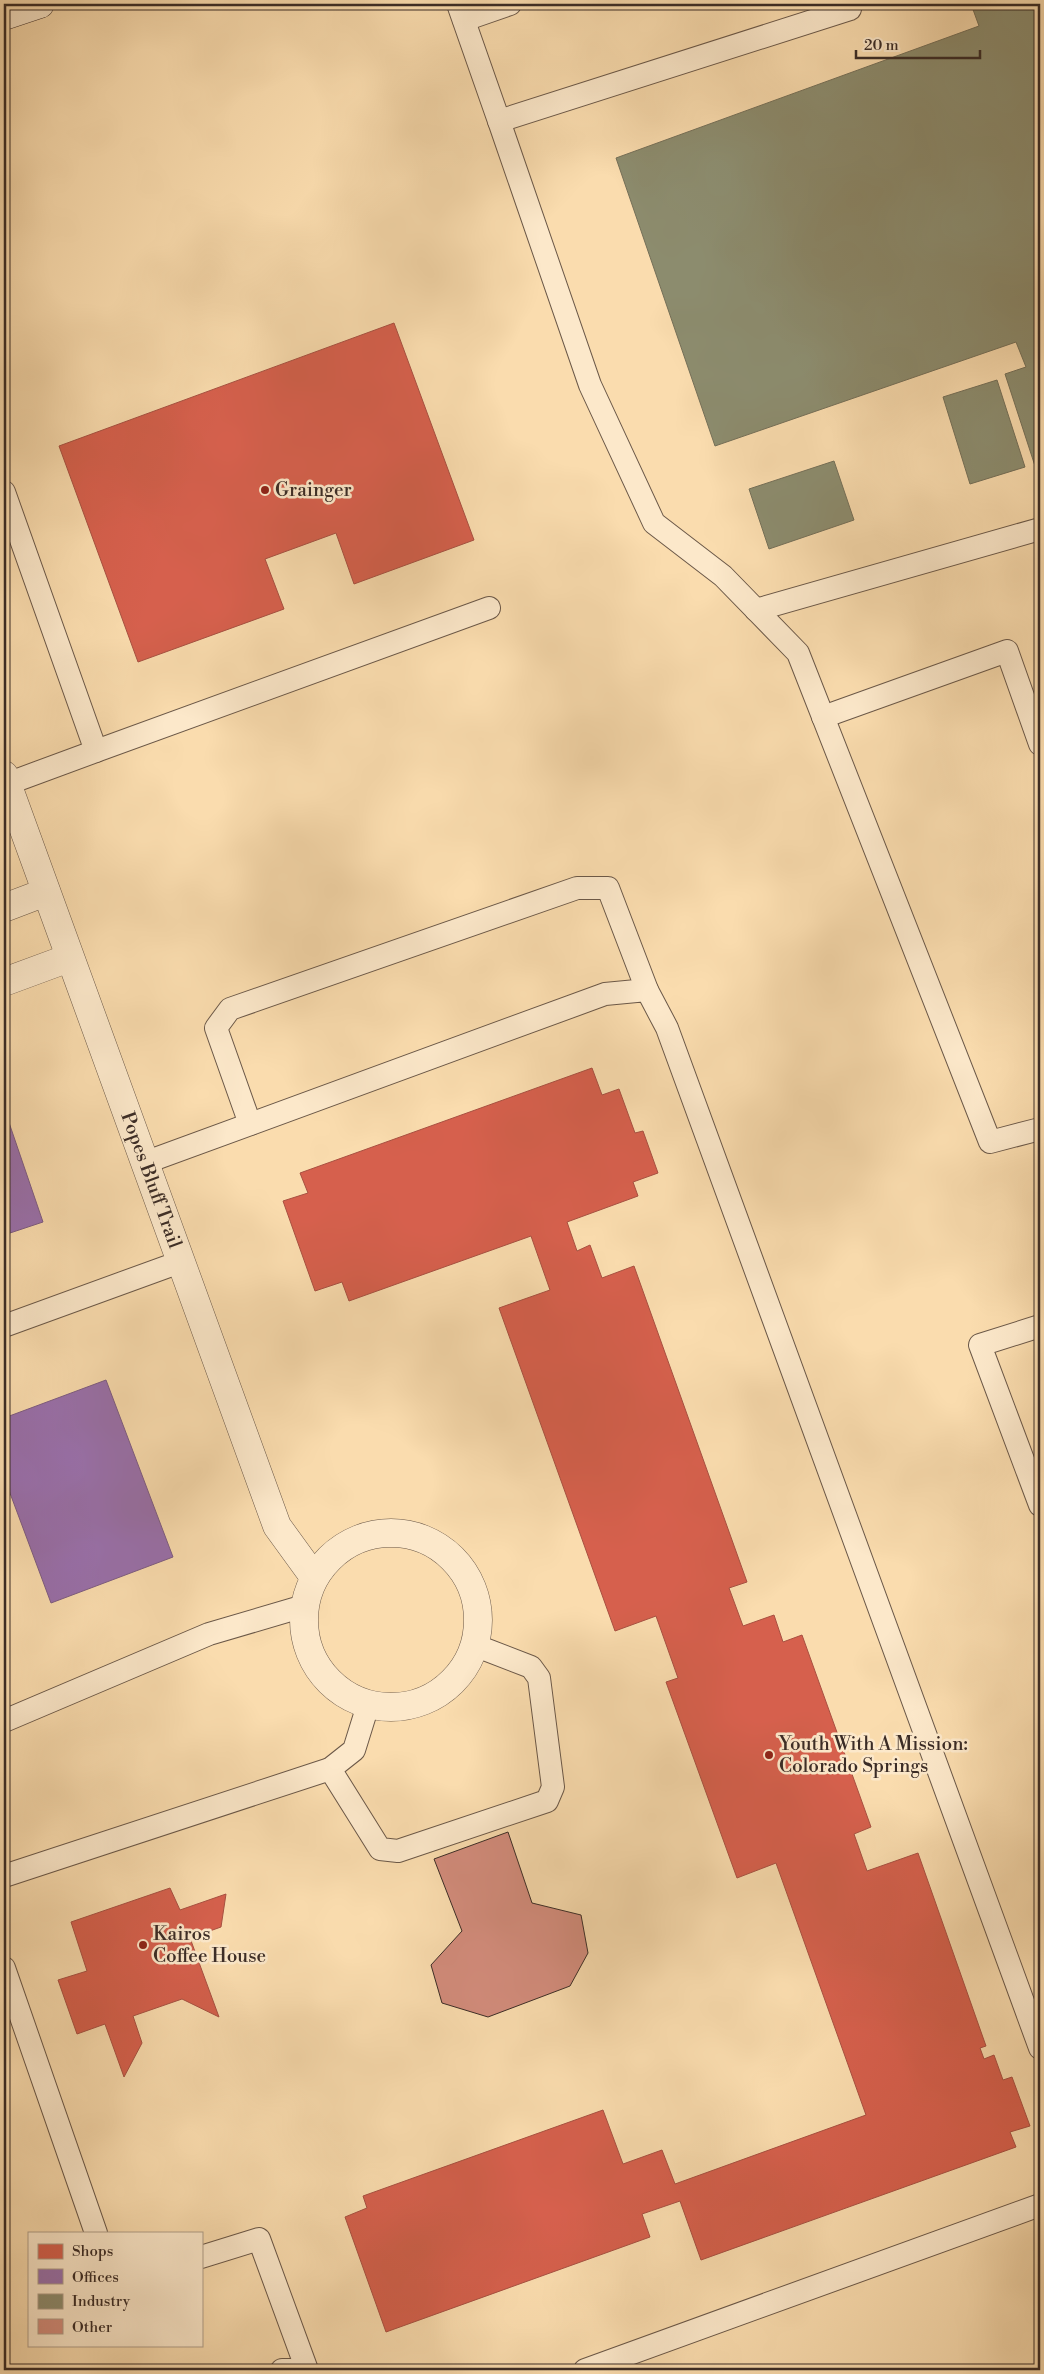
<svg xmlns="http://www.w3.org/2000/svg" width="1044" height="2374" font-family="'Libre Bodoni',serif">
	<style>
		.shops { fill: #d6604d; stroke: #a85041 }
		.offices { fill: #9970ab; stroke: #7d5c83 }
		.industry { fill: #8c8c6e; stroke: #746f58 }
		.building { fill: #d38c7c; stroke: #3b2c26 }
		.lines { fill: none; stroke-linecap: round; stroke-linejoin: round }
		.lane-casing { stroke: #6b5848; stroke-width: 24 }
		.street-casing { stroke: #6b5848; stroke-width: 29 }
		.secondary-casing { stroke: #3b2c26; stroke-width: 29 }
		.lane { stroke: #fce8ca; stroke-width: 22 }
		.street { stroke: #fce8ca; stroke-width: 28 }
		.secondary { stroke: #fce8ca; stroke-width: 28 }
		.poi-dot { fill: #8f2418; stroke: #fce8ca; stroke-width: 2 }
		.labels { text-anchor: middle; dominant-baseline: central; stroke-width: 5; stroke-linejoin: round; paint-order: stroke }
		.poi-label { font-size: 19px; fill: #3b2c26; stroke: #fce8ca; text-anchor: start }
		.street-label { font-size: 19px; fill: #3b2c26; stroke: #fce8ca }
	</style>
	<rect width="100%" height="100%" fill="#fadcae"/>
	<filter id="stains"><feTurbulence type="fractalNoise" baseFrequency=".004" numOctaves="4"/><feColorMatrix values="0 0 0 0 .2 0 0 0 0 .09 0 0 0 0 .02 0 0 0 .5 -.17"/></filter>
	<radialGradient id="worn" r=".72"><stop offset=".6" stop-color="#630" stop-opacity="0"/><stop offset="1" stop-color="#630" stop-opacity=".3"/></radialGradient>
	<g class="shops">
		<path d="M394 323 474 540 354 584 336 533 265 559 284 609 138 662 59 446Z"/>
		<path d="M592 1068 602 1095 619 1089 635 1133 643 1131 658 1173 633 1182 638 1196 567 1222 577 1251 590 1245 602 1278 634 1266 747 1582 729 1588 743 1626 774 1615 783 1642 802 1635 871 1827 854 1834 867 1871 918 1853 986 2046 980 2048 984 2059 994 2055 1003 2080 1012 2077 1030 2126 1010 2132 1016 2147 701 2260 680 2201 642 2214 650 2237 386 2332 345 2217 367 2208 363 2196 603 2110 623 2164 662 2150 675 2184 866 2115 776 1863 737 1878 666 1682 678 1678 656 1616 615 1631 499 1308 550 1290 531 1236 349 1301 342 1282 315 1291 283 1201 308 1193 300 1173Z"/>
		<path d="M170 1888 180 1910 226 1894 221 1927 190 1938 219 2017 182 1999 133 2016 142 2043 124 2077 105 2024 77 2034 58 1980 87 1971 71 1922Z"/>
	</g>
	<g class="offices">
		<path d="M4 1108 43 1222 4 1235Z"/>
		<path d="M106 1380 173 1557 51 1603 4 1477V1418Z"/>
	</g>
	<g class="industry">
		<path d="M971 4H1040V467L1036 469 1005 374 1026 367 1016 342 715 446 616 158 979 26Z"/>
		<path d="M997 380 1025 467 970 484 943 397Z"/>
		<path d="M834 461 854 520 769 549 749 489Z"/>
	</g>
	<path class="building" d="M508 1832 532 1903 581 1915 588 1953 570 1986 488 2017 442 2003 431 1965 462 1931 434 1859Z"/>
	<g class="lines">
		<g class="lane-casing">
			<g id="lane">
				<path d="M458 4 499 121"/>
				<path d="M848 4 850 9 499 121 590 385 654 523 723 576 798 653 990 1142 1040 1129"/>
				<path d="M464 20 510 4"/>
				<path d="M4 492 96 751 489 608"/>
				<path d="M756 610 1040 529"/>
				<path d="M823 717 1007 651 1040 744"/>
				<path d="M4 785 96 751"/>
				<path d="M250 1124 216 1028 230 1009 577 888H608L647 990"/>
				<path d="M144 1163 605 994 647 990 667 1028 1040 2048"/>
				<path d="M4 1326 180 1262"/>
				<path d="M1040 1326 980 1345 1040 1505"/>
				<path d="M4 1721 209 1634 304 1606"/>
				<path d="M330 1769 380 1849 398 1851 547 1801 553 1787 539 1678 531 1667 474 1645"/>
				<path d="M4 1876 330 1769 354 1750 368 1705"/>
				<path d="M4 1968 96 2233"/>
				<path d="M201 2257 259 2239 307 2370"/>
				<path d="M282 2370H291"/>
				<path d="M585 2370 1040 2205"/>
			</g>
		</g>
		<g class="street-casing">
			<g id="street">
				<path id="s1" d="M4 775 277 1526 314 1577"/>
				<path d="M4 908 46 892"/>
				<path d="M4 982 69 958"/>
				<circle cx="391" cy="1620" r="87"/>
			</g>
		</g>
		<g class="secondary-casing">
			<path id="secondary" d="M4 16 40 4"/>
		</g>
		<use href="#lane" class="lane"/>
		<use href="#street" class="street"/>
		<use href="#secondary" class="secondary"/>
	</g>
	<g class="poi-dot">
		<circle cx="265" cy="490" r="5"/>
		<circle cx="769" cy="1755" r="5"/>
		<circle cx="143" cy="1945" r="5"/>
	</g>
	<g class="labels">
		<g class="poi-label">
			<text x="275" y="490">Grainger</text>
			<text x="779" y="1744">Youth With A Mission:<tspan x="779" dy="22">Colorado Springs</tspan></text>
			<text x="153" y="1934">Kairos<tspan x="153" dy="22">Coffee House</tspan></text>
		</g>
		<g class="street-label">
			<text stroke="none"><textPath href="#s1" startOffset="431">Popes Bluff Trail</textPath></text>
		</g>
	</g>
	<rect width="1044" height="2374" fill="none" stroke="#fadcae" stroke-width="20"/>
	<rect x="5" y="5" width="1034" height="2364" fill="none" stroke="#3b2c26" stroke-width="2.5"/>
	<rect x="10" y="10" width="1024" height="2354" fill="none" stroke="#3b2c26"/>
	<rect x="28" y="2232" width="175" height="115" fill="#fce8ca" stroke="#af9d88"/>
	<rect x="38" y="2244" width="25" height="15" fill="#d6604d" stroke="#af9d88"/>
	<text x="72" y="2256" font-size="15" fill="#3b2c26">Shops</text>
	<rect x="38" y="2269" width="25" height="15" fill="#9970ab" stroke="#af9d88"/>
	<text x="72" y="2282" font-size="15" fill="#3b2c26">Offices</text>
	<rect x="38" y="2294" width="25" height="15" fill="#8c8c6e" stroke="#af9d88"/>
	<text x="72" y="2306" font-size="15" fill="#3b2c26">Industry</text>
	<rect x="38" y="2319" width="25" height="15" fill="#d38c7c" stroke="#af9d88"/>
	<text x="72" y="2332" font-size="15" fill="#3b2c26">Other</text>
	<path d="M856 50v8h124v-8" fill="none" stroke="#3b2c26" stroke-width="2.5"/>
	<text x="864" y="50" font-size="15" fill="#3b2c26" stroke="#fce8ca" stroke-width="4" paint-order="stroke">20 m</text>
	<rect width="100%" height="100%" filter="url(#stains)"/>
	<rect width="100%" height="100%" fill="url(#worn)"/>
</svg>
